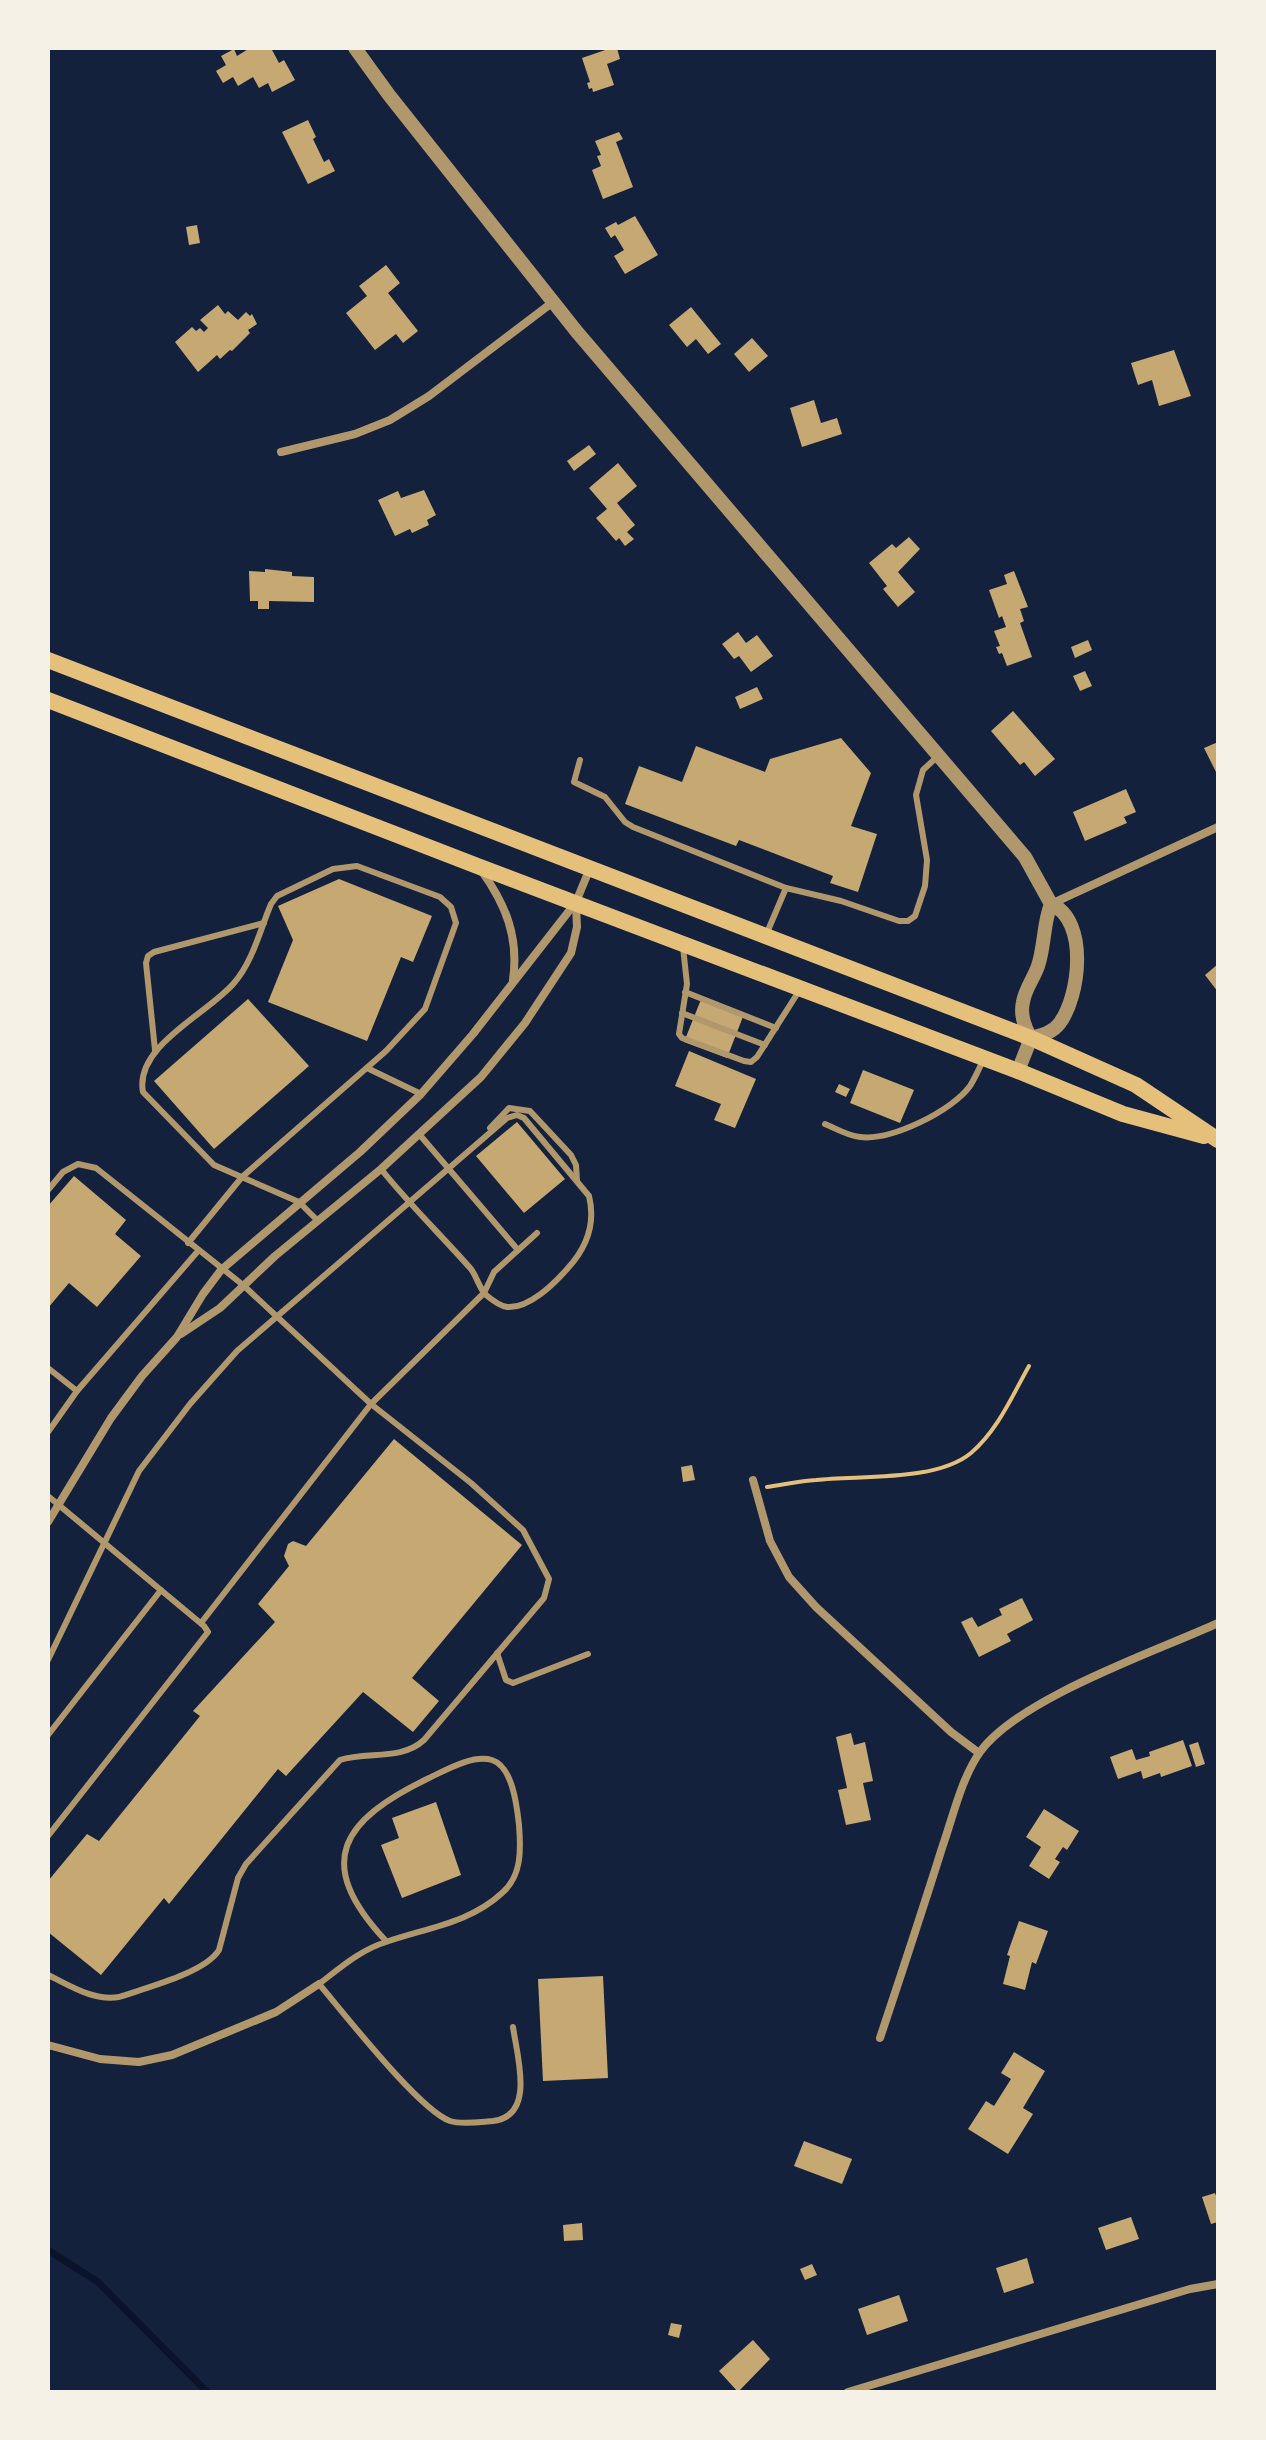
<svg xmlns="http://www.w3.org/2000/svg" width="1266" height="2440" font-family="Ubuntu,sans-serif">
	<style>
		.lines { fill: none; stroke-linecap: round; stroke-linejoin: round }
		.stream { stroke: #0b132b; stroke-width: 7 }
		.building { fill: #c6a872 }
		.path { stroke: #e5c07b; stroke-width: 4 }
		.service { stroke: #b1986c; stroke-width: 6 }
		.minor { stroke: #b1986c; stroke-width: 8 }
		.tertiary { stroke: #b1986c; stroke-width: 14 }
		.secondary { stroke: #e5c07b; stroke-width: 16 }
	</style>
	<rect width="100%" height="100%" fill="#14213d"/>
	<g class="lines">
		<path class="stream" d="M48 2250 98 2282 207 2392"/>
	</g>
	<g class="building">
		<path d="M250 48H271L279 63 284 60 295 80 272 92 268 83 259 88 253 77 238 86 233 77 223 83 216 71 226 65 221 56 234 49 237 56Z"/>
		<path d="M611 48H617L620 59 607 64 614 85 593 92 592 88 589 89 587 83 590 82 582 58Z"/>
		<path d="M308 120 316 137 313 139 324 162 329 159 335 171 308 184 282 132Z"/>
		<path d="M619 132 623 139 616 142 633 187 603 199 592 170 601 166 597 156 601 155 595 141Z"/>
		<path d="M635 216 658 255 625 274 614 256 624 250 615 235 611 238 605 228 616 222 618 225Z"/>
		<path d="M197 225 200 243 189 245 186 227Z"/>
		<path d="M386 265 400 283 388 293 418 331 403 343 396 334 375 350 346 313 367 296 359 286Z"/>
		<path d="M218 305 225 314 228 311 238 320 246 312 250 316 252 314 257 324 248 330 250 333 232 351 230 350 220 359 217 355 198 372 175 342 192 327 196 331 200 328 204 332 208 328 200 320Z"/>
		<path d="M691 307 721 344 708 354 696 339 687 347 669 325Z"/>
		<path d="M752 338 768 356 749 372 734 354Z"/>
		<path d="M1174 350 1191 396 1159 406 1152 380 1138 385 1131 363Z"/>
		<path d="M814 400 821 423 837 418 842 434 802 447 790 408Z"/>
		<path d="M589 445 596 454 574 471 567 461Z"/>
		<path d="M618 463 637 486 617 503 635 525 627 532 634 539 625 546 619 538 616 541 596 518 607 509 589 488Z"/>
		<path d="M424 490 436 515 427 520 429 525 412 533 410 529 395 536 378 500 398 491 401 498Z"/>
		<path d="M909 537 920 549 898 572 915 592 898 607 883 589 887 586 869 563 892 544 896 548Z"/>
		<path d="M265 569 292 572V576L314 577V602L269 601V609H258V601H250L249 571 265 572Z"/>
		<path d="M1014 571 1028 607 1020 609 1024 621 1020 623 1032 657 1007 666 1002 653 999 654 996 647 1000 646 994 631 1006 627 1002 616 999 618 989 590 1007 584 1004 575Z"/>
		<path d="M738 632 746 643 757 635 773 656 751 672 739 656 734 659 722 644Z"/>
		<path d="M1088 640 1092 650 1075 658 1071 647Z"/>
		<path d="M1085 671 1092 686 1080 691 1073 676Z"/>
		<path d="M757 687 763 699 740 709 735 697Z"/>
		<path d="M1013 711 1055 759 1035 776 1024 762 1020 765 991 731Z"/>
		<path d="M841 738 871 773 851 826 877 834 858 892 830 883 833 876 739 840 736 846 625 804 639 766 682 782 696 746 765 772 770 759Z"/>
		<path d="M1218 742V776L1204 748Z"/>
		<path d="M1126 789 1136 812 1124 817 1127 823 1085 841 1073 812Z"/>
		<path d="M339 879 432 916 413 962 401 957 367 1041 268 1002 293 940 278 906Z"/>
		<path d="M1218 964V992L1205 975Z"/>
		<path d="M702 997 744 1014 727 1058 684 1042Z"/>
		<path d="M248 999 309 1066 214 1149 154 1081Z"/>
		<path d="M689 1051 756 1079 735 1128 714 1120 721 1104 675 1086Z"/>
		<path d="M863 1070 914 1090 900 1123 850 1103Z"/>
		<path d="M839 1084 850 1089 846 1097 835 1092Z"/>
		<path d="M517 1122 565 1179 524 1213 476 1156Z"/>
		<path d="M74 1176 126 1220 115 1234 141 1256 97 1307 69 1283 48 1308V1206Z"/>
		<path d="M394 1439 522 1545 412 1678 439 1701 413 1732 363 1692 286 1776 278 1769 169 1904 164 1898 101 1975 48 1932V1881L87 1834 99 1841 200 1716 193 1711 275 1622 258 1604 289 1566 284 1556 288 1544 293 1541 306 1546Z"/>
		<path d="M692 1465 695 1480 683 1482 681 1467Z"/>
		<path d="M1022 1598 1033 1620 1007 1634 1011 1641 979 1657 961 1622 972 1617 978 1627 1002 1615 999 1609Z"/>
		<path d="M851 1733 854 1745 865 1742 873 1781 863 1783 871 1820 846 1825 838 1790 847 1788 836 1737Z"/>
		<path d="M1183 1740 1192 1766 1161 1777 1160 1773 1143 1779 1141 1771 1118 1779 1110 1757 1132 1749 1136 1760 1150 1756 1149 1752Z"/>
		<path d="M1198 1742 1205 1764 1196 1767 1189 1745Z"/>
		<path d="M436 1802 461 1875 402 1898 381 1845 399 1838 392 1818Z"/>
		<path d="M1044 1809 1079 1831 1067 1850 1063 1847 1055 1859 1060 1862 1049 1879 1029 1866 1041 1847 1026 1837Z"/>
		<path d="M1019 1921 1048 1931 1036 1964 1032 1962 1025 1990 1003 1984 1010 1956 1007 1955Z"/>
		<path d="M603 1976 608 2078 543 2081 538 1979Z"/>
		<path d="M1014 2052 1045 2071 1023 2108 1033 2114 1008 2154 968 2129 986 2101 994 2106 1011 2079 1001 2073Z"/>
		<path d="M804 2141 852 2159 842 2184 794 2166Z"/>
		<path d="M1215 2193 1218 2201V2222L1211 2224 1202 2197Z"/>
		<path d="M1131 2217 1139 2239 1106 2250 1098 2228Z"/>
		<path d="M582 2223 583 2240 564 2241 563 2225Z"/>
		<path d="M1027 2258 1034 2283 1004 2293 996 2268Z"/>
		<path d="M812 2264 817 2275 805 2280 800 2269Z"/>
		<path d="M899 2295 908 2321 867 2335 858 2309Z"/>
		<path d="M671 2323 682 2325 679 2338 668 2335Z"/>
		<path d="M753 2340 770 2359 738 2392 719 2371Z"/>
	</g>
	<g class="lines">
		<path class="path" d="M767 1487C783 1485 799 1481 816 1480 860 1475 936 1482 971 1453 998 1430 1012 1396 1029 1366"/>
		<g class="service">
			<path d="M580 760 574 782 605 797 625 822 633 827 786 888"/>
			<path d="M766 935 786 888 841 901 899 921H908L915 916 925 886 927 860 916 795 923 770 937 757"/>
			<path d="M683 947 687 984 679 1034 682 1038 744 1061 751 1062 757 1057 799 991"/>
			<path d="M685 992 776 1028"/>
			<path d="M682 1013 765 1045"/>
			<path d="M155 1050 146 963 148 956 154 952 264 923"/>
			<path d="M367 1068 421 1094"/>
			<path d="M825 1124C835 1128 848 1136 860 1137 891 1141 952 1111 970 1086 975 1078 980 1067 984 1058"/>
			<path d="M490 1128 509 1108 530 1111 571 1155 576 1165 577 1181"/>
			<path d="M419 1134 518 1250"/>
			<path d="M48 1190 63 1172 78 1164 96 1168 243 1285 371 1404 471 1483 523 1530 549 1579 544 1598 424 1740C401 1761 368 1751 340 1760L246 1864 238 1878 219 1950C205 1973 145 1988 119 1997 93 2001 71 1986 48 1975"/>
			<path d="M188 1243 242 1177 386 1051 425 1009 456 923 451 907 440 897 357 866 333 869 277 896 271 904C260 930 253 961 234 983 209 1013 134 1046 143 1092L214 1165 299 1202 318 1221"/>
			<path d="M48 1368 77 1391"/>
			<path d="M48 1432 77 1391 198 1251"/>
			<path d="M48 1496 204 1626 208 1632 48 1836"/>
			<path d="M201 1623 371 1404 484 1293 494 1272 537 1233"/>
			<path d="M497 1653 506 1680 513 1683 588 1654"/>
			<path d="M48 1660 139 1471 190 1404 237 1351 507 1118 517 1115 524 1118 589 1196C596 1224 587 1247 568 1268 555 1283 529 1309 507 1307 500 1306 492 1300 486 1295 479 1288 477 1277 471 1269 441 1235 409 1204 381 1169"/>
			<path d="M48 1735 161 1590"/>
			<path d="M386 1941C312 1862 342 1820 429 1778 446 1770 473 1754 492 1760 513 1767 517 1807 519 1825 521 1849 522 1876 502 1893 470 1923 426 1928 386 1942 360 1950 340 1968 319 1984 343 2012 419 2110 450 2121 462 2125 480 2122 493 2121 536 2116 517 2056 513 2027"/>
		</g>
		<g class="minor">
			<path d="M281 452 355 434 390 420 429 396 553 302"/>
			<path d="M481 870C506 905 519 937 513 980"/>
			<path d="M1051 904 1218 827"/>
			<path d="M181 1334 220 1308 275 1256 381 1169 481 1077 525 1023 571 953 577 927 576 905"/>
			<path d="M753 1480 770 1541 789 1577 816 1607 951 1732 979 1753"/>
			<path d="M48 1522 111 1418 142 1376 177 1337 203 1294 221 1270 360 1152 421 1094 473 1034 576 902 590 868"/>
			<path d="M880 2038C901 1975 922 1912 942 1848 953 1817 961 1779 980 1752 1019 1698 1155 1652 1218 1623"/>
			<path d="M48 2045 100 2059 139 2062 172 2055 276 2012 319 1984"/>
			<path d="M848 2392 1190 2289 1218 2284"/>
		</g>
		<g class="tertiary">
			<path d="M355 48 389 95 577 332 1025 857 1051 904C1043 924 1045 945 1038 966 1034 978 1025 989 1023 1002 1020 1015 1025 1028 1031 1038"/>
			<path d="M1031 1038C1042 1035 1052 1033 1059 1024 1080 997 1089 920 1051 904"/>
			<path d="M1018 1071 1031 1038"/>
		</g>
		<g class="secondary">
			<path d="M48 660 1031 1038 1136 1085 1218 1140"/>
			<path d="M48 700 480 867 1018 1071 1123 1114 1204 1136"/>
		</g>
	</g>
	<rect width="1266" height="2440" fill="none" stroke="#f6f1e7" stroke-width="100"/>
</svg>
